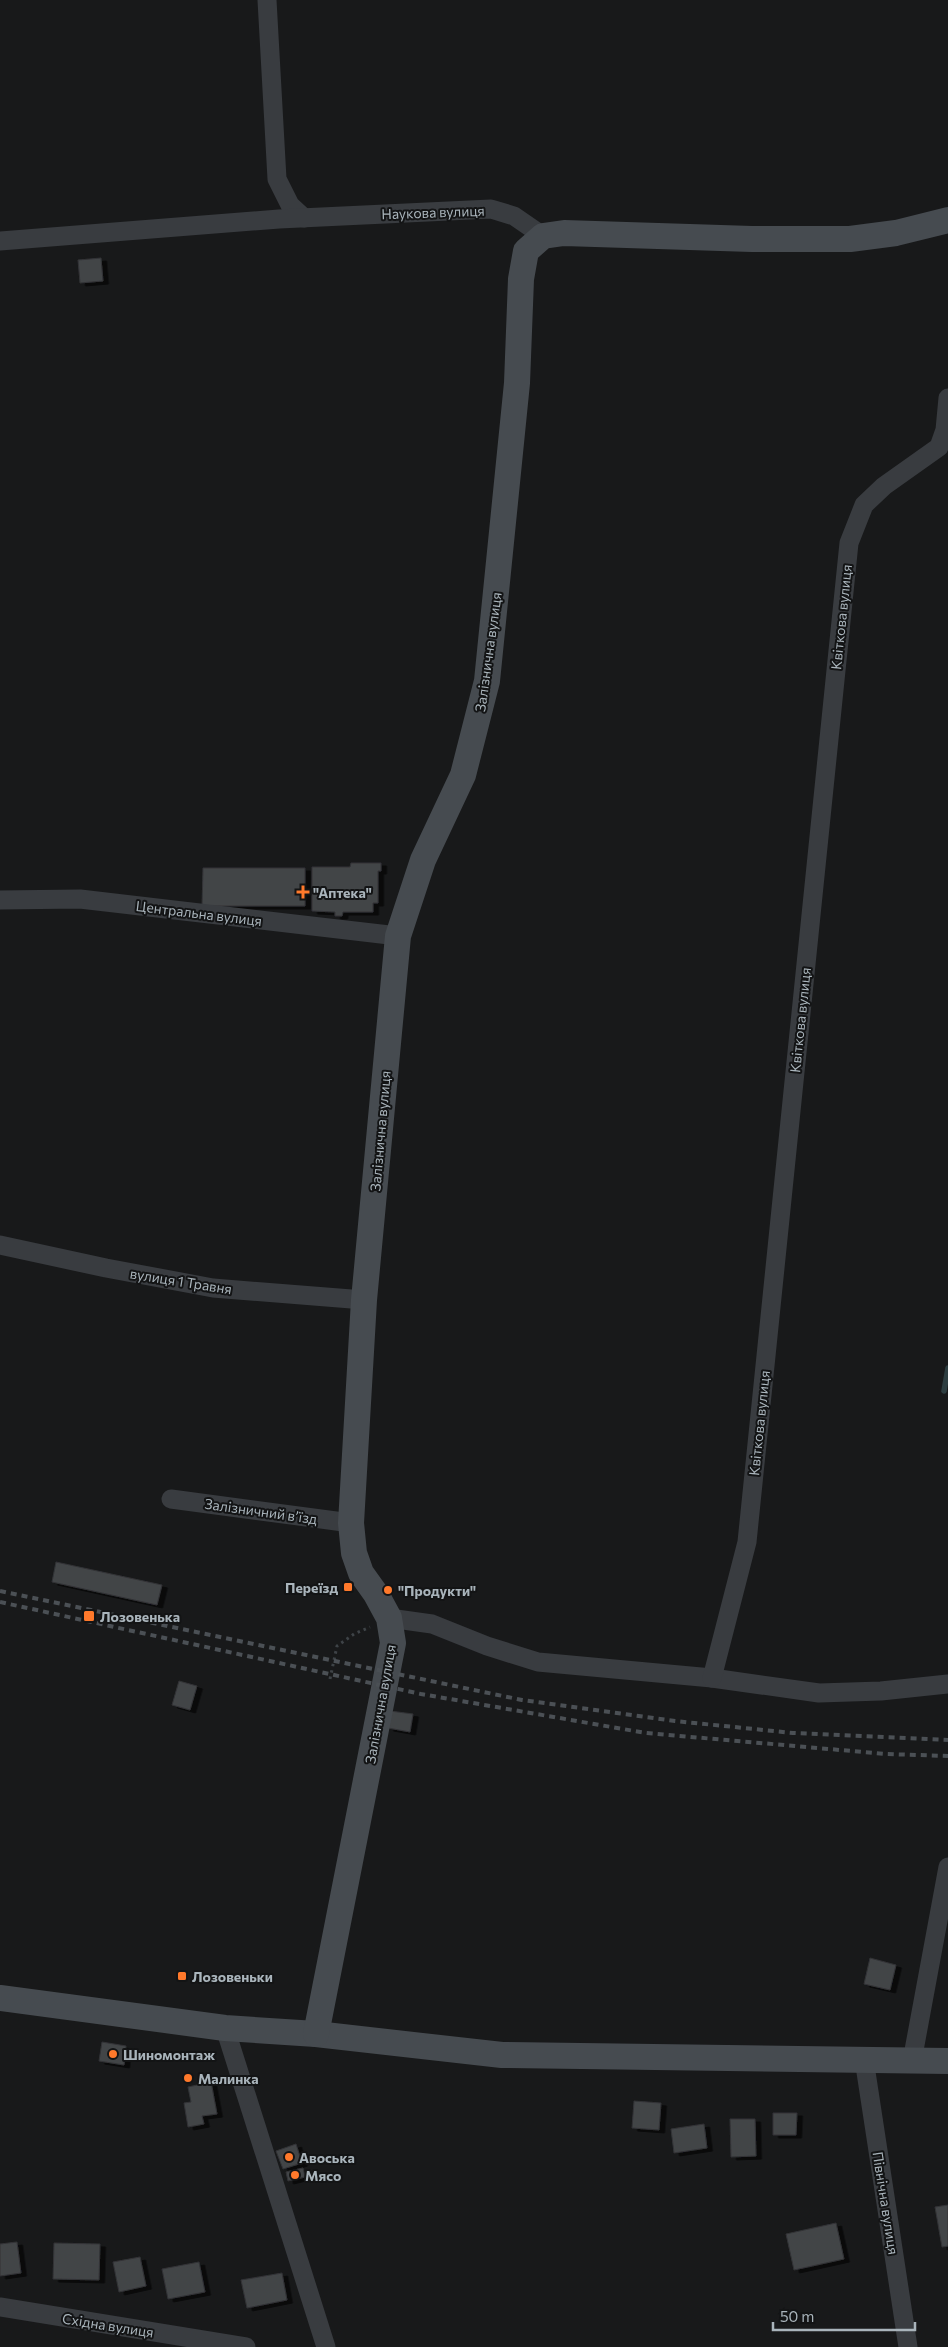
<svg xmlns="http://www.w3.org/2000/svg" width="948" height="2347" font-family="Commissioner,sans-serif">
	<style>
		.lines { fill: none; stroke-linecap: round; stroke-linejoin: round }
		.stream { stroke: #2d3d40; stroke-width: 5.5 }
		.building { fill: #424447; stroke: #323336; filter: url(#shadow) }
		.path { stroke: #3e4347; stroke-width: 3; stroke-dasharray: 2.5 4; stroke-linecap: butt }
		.street { stroke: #393c40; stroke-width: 19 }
		.secondary { stroke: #464b50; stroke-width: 26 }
		.rail { stroke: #4b5055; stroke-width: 4; stroke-dasharray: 6 5; stroke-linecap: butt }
		.poi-dot { fill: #ff792b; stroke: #131415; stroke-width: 2 }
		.labels { text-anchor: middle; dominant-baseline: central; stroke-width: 4; stroke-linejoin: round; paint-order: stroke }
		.street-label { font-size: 14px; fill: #a9b4bb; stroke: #131415 }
		.poi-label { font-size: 14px; font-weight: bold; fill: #a9b4bb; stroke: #131415; text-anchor: start }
	</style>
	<defs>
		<filter id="shadow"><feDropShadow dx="5.5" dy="3" stdDeviation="0" flood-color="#0009"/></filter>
	</defs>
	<rect width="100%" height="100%" fill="#18191a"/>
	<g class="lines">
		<path class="stream" d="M944 1391 948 1368"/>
	</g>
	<g class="building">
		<path d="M101 258 103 281 80 283 78 260Z"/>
		<path d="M351 863H381V871H378V903H373V912H343L342 916H335V912L312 911V867H350Z"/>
		<path d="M203 868H305V906H202Z"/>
		<path d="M56 1562 162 1585 157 1605 52 1582Z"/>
		<path d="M179 1681 197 1686 190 1710 172 1705Z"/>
		<path d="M390 1711 413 1714 410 1732 388 1728Z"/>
		<path d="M870 1958 896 1965 890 1990 864 1984Z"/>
		<path d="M102 2042 126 2046 124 2065 99 2061Z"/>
		<path d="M211 2082 217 2114 202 2116 204 2124 188 2127 184 2103 191 2102 188 2087Z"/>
		<path d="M634 2101 661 2103 659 2130 632 2128Z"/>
		<path d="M773 2113H797L796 2135H773Z"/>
		<path d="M730 2119H755L756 2156 731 2157Z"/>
		<path d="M704 2124 707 2148 674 2153 671 2129Z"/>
		<path d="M296 2144 302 2163 283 2169 276 2151Z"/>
		<path d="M303 2168 305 2177 288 2181 286 2172Z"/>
		<path d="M948 2205V2246L942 2247 935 2207Z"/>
		<path d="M836 2223 844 2259 794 2270 786 2234Z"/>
		<path d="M17 2242 21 2273 0 2276V2244Z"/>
		<path d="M54 2243 100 2244 99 2280 53 2279Z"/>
		<path d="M140 2257 146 2286 119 2292 113 2262Z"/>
		<path d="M199 2262 205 2292 168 2299 162 2269Z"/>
		<path d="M282 2273 287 2300 247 2308 241 2280Z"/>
	</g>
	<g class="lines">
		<path class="path" d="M330 1679 337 1646 354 1634 370 1627"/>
		<g class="street">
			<path d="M267 0 277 179 290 205 304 218"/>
			<path d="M0 241 279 219 491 209 514 216 543 236"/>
			<path d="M0 900 80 899 398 936"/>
			<path d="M0 1245 106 1268 213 1288 364 1300"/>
			<path d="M171 1499 351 1523"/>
			<path d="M389 1618 432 1624 487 1646 538 1662 712 1678 819 1693 881 1691 948 1684"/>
			<path d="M712 1678 747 1542 849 543 864 505 884 486 939 447 945 430 948 398"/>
			<path d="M225 2028 326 2347"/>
			<path d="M864 2059 908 2347"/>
			<path d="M912 2061 948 1867"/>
			<path d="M0 2307 246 2347"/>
		</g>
		<g class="secondary">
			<path d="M0 1998 225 2028 316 2034 502 2055 948 2061"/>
			<path d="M316 2034 393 1643 389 1618 376 1594 361 1573 354 1553 351 1523 364 1300 398 936 423 860 463 775 487 681 517 383 521 279 526 251 543 236 564 233 752 239H850L896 233 948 220"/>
		</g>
		<g class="rail">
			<path d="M0 1591 522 1700 675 1721 793 1733 948 1740"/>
			<path d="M0 1602 421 1694 646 1733 886 1754 948 1756"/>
		</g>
	</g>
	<g class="poi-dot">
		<path d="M300.5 884.5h5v5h5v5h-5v5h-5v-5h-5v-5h5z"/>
		<rect x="343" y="1582" width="10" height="10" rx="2.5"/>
		<circle cx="388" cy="1590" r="5"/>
		<rect x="83" y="1610" width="12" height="12" rx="2.5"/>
		<rect x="177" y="1971" width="10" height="10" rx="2.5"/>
		<circle cx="113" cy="2054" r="5"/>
		<circle cx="188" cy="2078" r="5"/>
		<circle cx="289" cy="2157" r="5"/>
		<circle cx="295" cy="2175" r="5"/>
	</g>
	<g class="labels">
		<g class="street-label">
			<text transform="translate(433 212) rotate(-2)">Наукова вулиця</text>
			<text transform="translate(841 617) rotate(-84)">Квіткова вулиця</text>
			<text transform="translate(488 652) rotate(-82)">Залізнична вулиця</text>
			<text transform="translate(199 913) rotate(7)">Центральна вулиця</text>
			<text transform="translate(800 1020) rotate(-84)">Квіткова вулиця</text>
			<text transform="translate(380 1131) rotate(-85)">Залізнична вулиця</text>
			<text transform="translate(181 1281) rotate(9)">вулиця 1 Травня</text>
			<text transform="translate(759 1423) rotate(-84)">Квіткова вулиця</text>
			<text transform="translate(261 1511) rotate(8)">Залізничний в’їзд</text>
			<text transform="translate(380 1704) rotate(-80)">Залізнична вулиця</text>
			<text transform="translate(886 2203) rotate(81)">Північна вулиця</text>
			<text transform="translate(108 2325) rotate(9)">Східна вулиця</text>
		</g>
		<g class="poi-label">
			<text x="313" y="892">"Аптека"</text>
			<text x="338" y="1587" text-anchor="end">Переїзд</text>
			<text x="398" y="1590">"Продукти"</text>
			<text x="100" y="1616">Лозовенька</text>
			<text x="192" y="1976">Лозовеньки</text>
			<text x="123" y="2054">Шиномонтаж</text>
			<text x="198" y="2078">Малинка</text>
			<text x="299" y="2157">Авоська</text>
			<text x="305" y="2175">Мясо</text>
		</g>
	</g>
	<path d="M773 2322v8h142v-8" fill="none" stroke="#a9b4bb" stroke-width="2.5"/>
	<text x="780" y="2322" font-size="15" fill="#a9b4bb" stroke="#131415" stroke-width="4" paint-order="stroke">50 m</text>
</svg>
